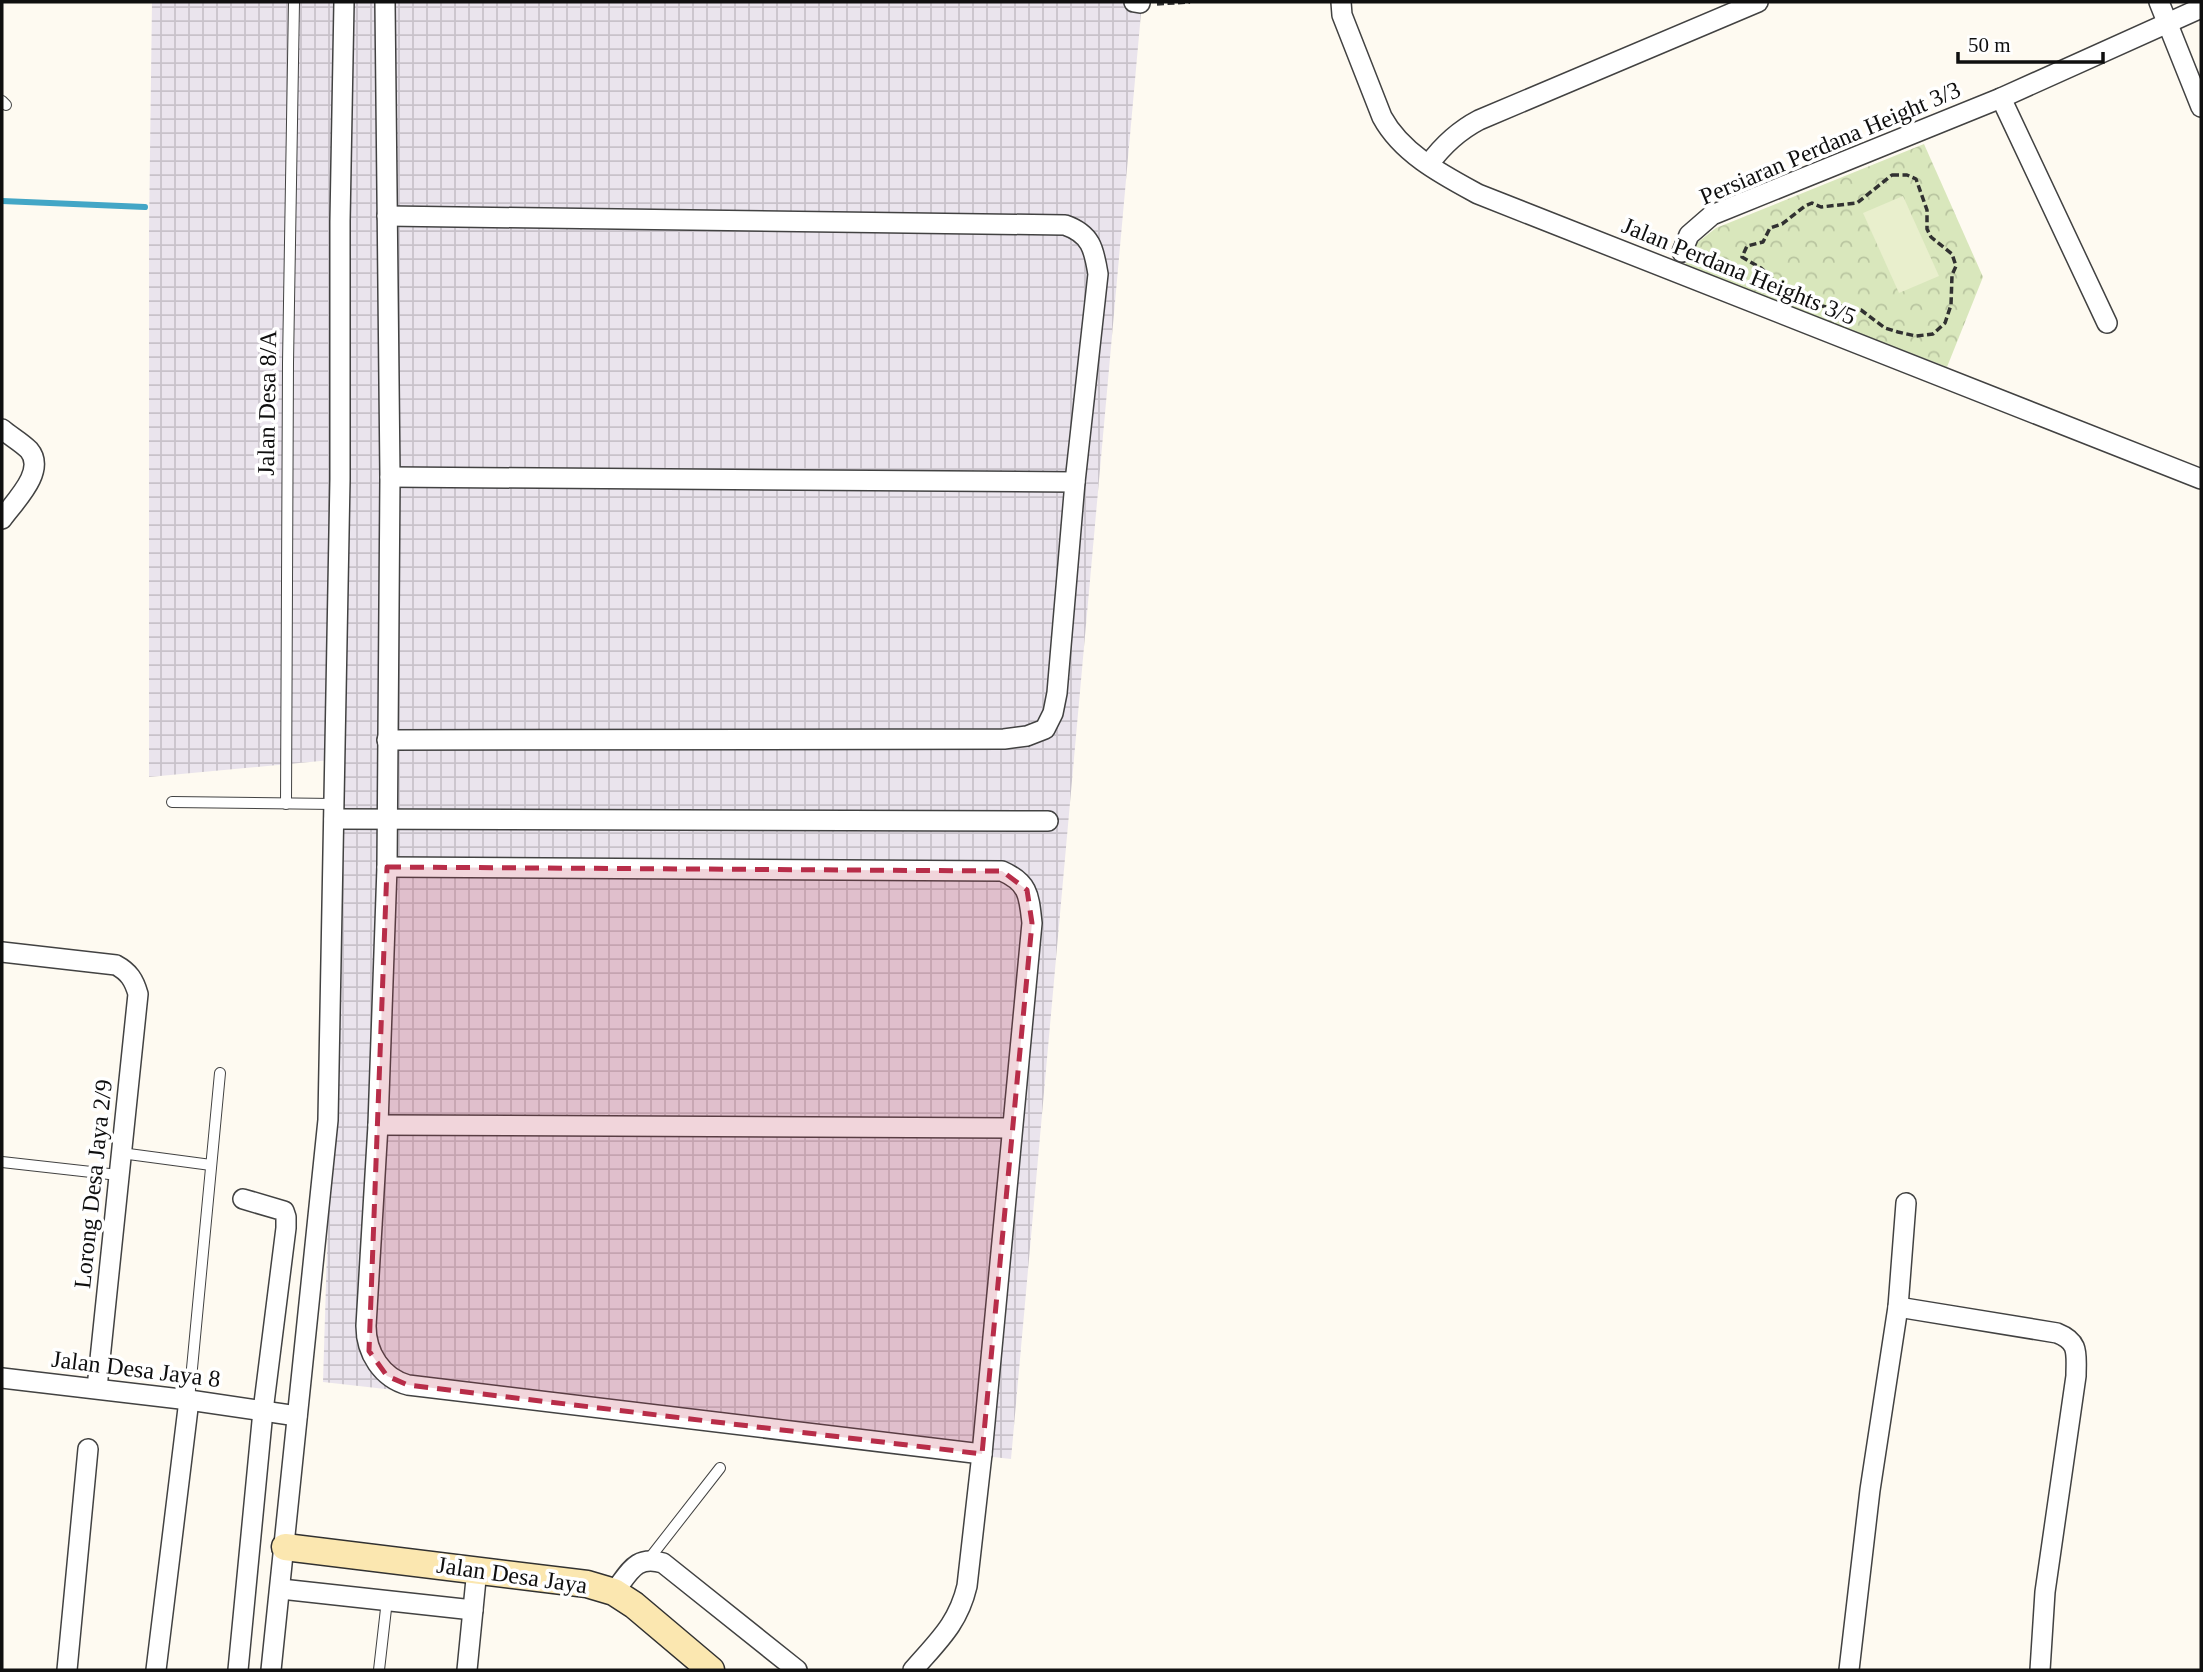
<svg xmlns="http://www.w3.org/2000/svg" width="2203" height="1672" font-family="'Times New Roman',serif">
	<style>
		.industrial { fill: url(#industrial-grid) }
		.park { fill: url(#park-crowns) }
		.pitch { fill: #e9efcd }
		.lines { fill: none; stroke-linecap: round; stroke-linejoin: round }
		.stream { stroke: #43a6c6; stroke-width: 6 }
		.lane-casing { stroke: #424242; stroke-width: 12 }
		.street-casing { stroke: #424242; stroke-width: 22 }
		.secondary-casing { stroke: #313131; stroke-width: 29 }
		.path { stroke: #313131; stroke-width: 3.5; stroke-dasharray: 7 3.5; stroke-linecap: butt }
		.lane { stroke: #fff; stroke-width: 10 }
		.street { stroke: #fff; stroke-width: 19 }
		.secondary { stroke: #fbe7b0; stroke-width: 26 }
		.marked { fill: #b82d49; fill-opacity: 0.2; stroke: #b82d49; stroke-width: 5; stroke-dasharray: 14 9; stroke-linejoin: round }
		.labels { text-anchor: middle; dominant-baseline: central; stroke-width: 7; stroke-linejoin: round; paint-order: stroke }
		.street-label { font-size: 24px; fill: #0f0f0f; stroke: #fff }
	</style>
	<defs>
		<pattern id="industrial-grid" width="8" height="8" patternUnits="userSpaceOnUse" patternTransform="scale(1.75)"><rect width="8" height="8" fill="#eae4ed"/><path d="M0 4h8M4 0v8" fill="none" stroke="#c8c2ca"/></pattern>
		<pattern id="park-crowns" width="20" height="18" patternUnits="userSpaceOnUse" patternTransform="scale(1.75)"><rect width="20" height="18" fill="#d9e7bc"/><path d="M2 6a3 3 0 1 1 6 0M12 15a3 3 0 1 1 6 0" fill="none" stroke="#b9c5a0"/></pattern>
	</defs>
	<rect width="100%" height="100%" fill="#fefaf1"/>
	<path class="industrial" d="M152 2H1142L1011 1459 323 1382 342 759 149 777V228Z"/>
	<path class="park" d="M1924 144 1983 277 1947 367 1685 266 1693 246 1716 228Z"/>
	<path class="pitch" d="M1903 196 1939 276 1899 293 1863 213Z"/>
	<g class="lines">
		<path class="stream" d="M2 201 145 207"/>
		<g class="lane-casing">
			<g id="lane">
				<path d="M2 101 6 105"/>
				<path d="M172 802 334 804"/>
				<path d="M286 804 288 363 294 2"/>
				<path d="M121 1153 211 1165"/>
				<path d="M2 1162 118 1175"/>
				<path d="M189 1400 220 1073"/>
				<path d="M649 1559 720 1468"/>
				<path d="M379 1670 387 1600"/>
			</g>
		</g>
		<g class="street-casing">
			<g id="street">
				<path d="M385 2 390 477 387 867 378 1125 366 1326C366 1353 382 1378 408 1385L982 1454"/>
				<path d="M1134 2 1140 3"/>
				<path d="M1341 2 1342 15 1382 117C1402 154 1443 175 1478 194L2201 479"/>
				<path d="M2159 2 2201 107"/>
				<path d="M2001 98 2107 323"/>
				<path d="M1429 164C1443 145 1458 131 1479 120L1758 2"/>
				<path d="M1682 252 1689 235 1712 215 2001 98 2201 8"/>
				<path d="M2 429C10 436 21 442 29 450 47 471 14 502 2 519"/>
				<path d="M390 477 1075 482"/>
				<path d="M387 740 1004 739 1027 736 1045 729 1053 713 1057 693 1075 482 1098 274C1094 249 1091 234 1065 225L387 216"/>
				<path d="M334 819 1048 821"/>
				<path d="M387 867 1002 871C1029 883 1029 896 1032 923L982 1454 967 1586C958 1624 938 1641 913 1670"/>
				<path d="M2 952 116 965C129 972 134 980 138 994L97 1388"/>
				<path d="M378 1125 1012 1128"/>
				<path d="M1898 1307 2057 1333C2080 1342 2076 1354 2076 1376L2045 1592 2040 1670"/>
				<path d="M2 1378 189 1400 297 1416"/>
				<path d="M281 1589 473 1610"/>
				<path d="M614 1592C630 1572 635 1555 663 1563L797 1670"/>
				<path d="M67 1670 88 1449"/>
				<path d="M156 1670 189 1400"/>
				<path d="M238 1670 263 1411 286 1228V1217L284 1211 243 1199"/>
				<path d="M271 1670 328 1120 340 479V221L344 2"/>
				<path d="M467 1670 477 1569"/>
				<path d="M1849 1670 1870 1490 1898 1307 1906 1203"/>
			</g>
		</g>
		<g class="secondary-casing">
			<path id="secondary" d="M285 1547 587 1584 614 1592 634 1605 711 1670"/>
		</g>
		<g class="path">
			<path d="M1157 4 1190 2"/>
			<path d="M1892 175H1907L1916 179 1927 210V229L1931 237 1952 254 1956 266 1952 275 1951 305 1945 323 1933 334 1916 336 1898 332 1885 328 1861 310 1842 306 1826 307 1807 302 1777 288 1771 277 1761 268 1742 257 1747 246 1763 242 1770 228 1782 224 1805 206 1812 203 1821 207 1857 203Z"/>
		</g>
		<use href="#lane" class="lane"/>
		<use href="#street" class="street"/>
		<use href="#secondary" class="secondary"/>
	</g>
	<path class="marked" d="M387 867 1002 871 1027 890 1032 923 982 1454 408 1385 387 1376 369 1351Z"/>
	<g class="labels">
		<g class="street-label">
			<text transform="translate(1830 143) rotate(-23)">Persiaran Perdana Height 3/3</text>
			<text transform="translate(1739 271) rotate(22)">Jalan Perdana Heights 3/5</text>
			<text transform="translate(267 403) rotate(-89)">Jalan Desa 8/A</text>
			<text transform="translate(93 1184) rotate(-84)">Lorong Desa Jaya 2/9</text>
			<text transform="translate(136 1369) rotate(7)">Jalan Desa Jaya 8</text>
			<text transform="translate(512 1575) rotate(8)">Jalan Desa Jaya</text>
		</g>
	</g>
	<rect width="2203" height="1672" fill="none" stroke="#0f0f0f" stroke-width="7"/>
	<path d="M1958 52v10h145v-10" fill="none" stroke="#0f0f0f" stroke-width="3.5"/>
	<text x="1968" y="52" font-size="21" fill="#0f0f0f" stroke="#ffffff" stroke-width="5" paint-order="stroke">50 m</text>
</svg>
